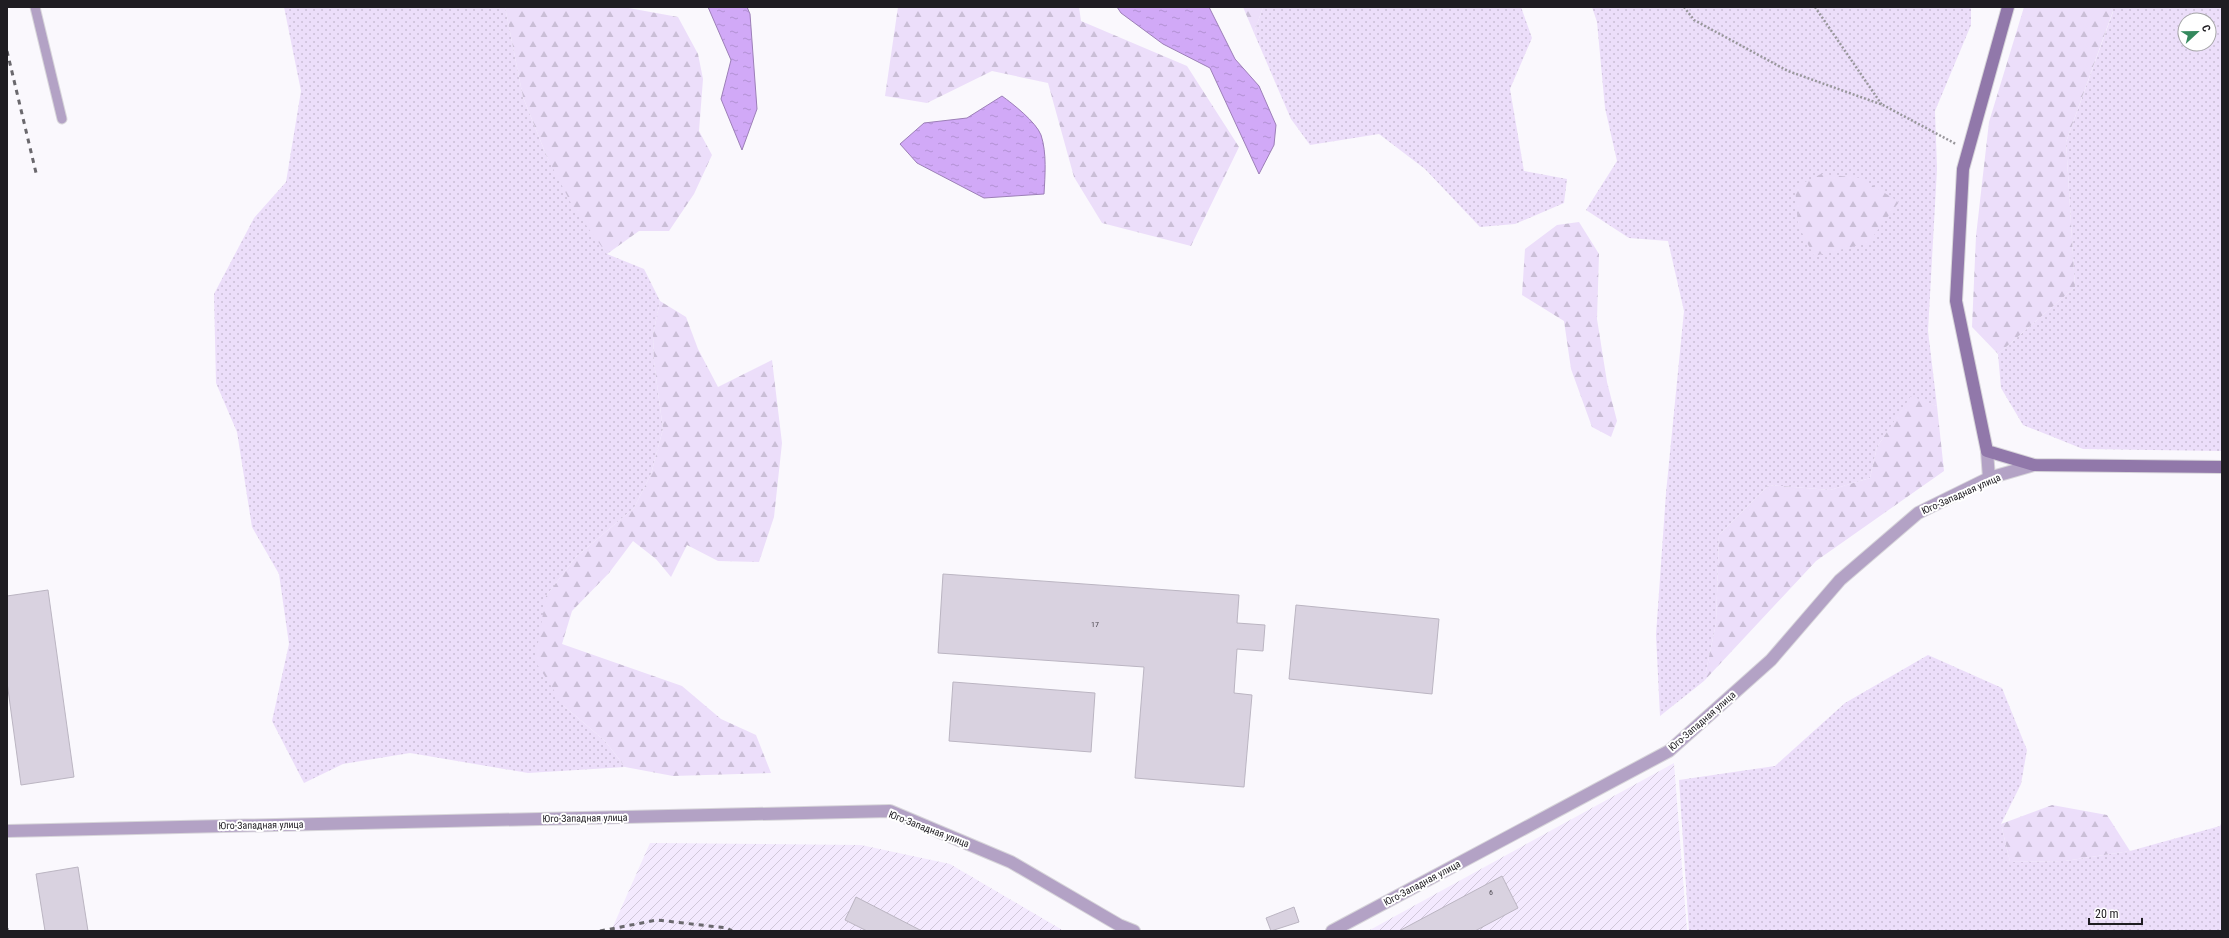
<svg xmlns="http://www.w3.org/2000/svg" width="2229" height="938" font-family="'Roboto Condensed',sans-serif">
	<style>
		.industrial { fill: url(#industrial-furrows) }
		.grass { fill: url(#grass-dots); fill-rule: evenodd }
		.forest { fill: url(#forest-firs) }
		.water { fill: url(#water-ripples); stroke: #9c7fb7 }
		.building { fill: #d9d2e0; stroke: #bbb5c2 }
		.lines { fill: none; stroke-linecap: round; stroke-linejoin: round }
		.lane-casing { stroke: #d7d5da; stroke-width: 11 }
		.street-casing { stroke: #d7d5da; stroke-width: 14 }
		.secondary-casing { stroke: #d7d5da; stroke-width: 14 }
		.path { stroke: #99979c; stroke-width: 2.5; stroke-dasharray: 2 2; stroke-linecap: butt }
		.lane { stroke: #b3a2c5; stroke-width: 9 }
		.street { stroke: #b3a2c5; stroke-width: 12 }
		.secondary { stroke: #9178aa; stroke-width: 12 }
		.rail { stroke: #6a686d; stroke-width: 3; stroke-dasharray: 5 5; stroke-linecap: butt }
		.labels { text-anchor: middle; dominant-baseline: central; stroke-width: 4; stroke-linejoin: round; paint-order: stroke }
		.number-label { font-size: 8px; fill: #4e4a52 }
		.street-label { font-size: 10px; fill: #1f1d22; stroke: #fff }
	</style>
	<defs>
		<pattern id="industrial-furrows" width="10" height="10" patternUnits="userSpaceOnUse"><rect width="10" height="10" fill="#f3e9fe"/><path d="M-1 1l2-2M0 10L10 0M9 11l2-2" fill="none" stroke="#d0c7d9"/></pattern>
		<pattern id="grass-dots" width="8" height="8" patternUnits="userSpaceOnUse"><rect width="8" height="8" fill="#ecdefa"/><path d="M2 2h.1M6 6h.1" fill="none" stroke="#cabed6" stroke-width="1.8" stroke-linecap="round"/></pattern>
		<pattern id="forest-firs" width="22" height="20" patternUnits="userSpaceOnUse"><rect width="22" height="20" fill="#ecdefa"/><path d="M5 1l3.5 6h-7zM16 11l3.5 6h-7z" fill="#cabed6"/></pattern>
		<pattern id="water-ripples" width="26" height="14" patternUnits="userSpaceOnUse"><rect width="26" height="14" fill="#d1a9f7"/><path d="M2 4q2-2 4 0t4 0M15 11q2-2 4 0t4 0" fill="none" stroke="#b391d3"/></pattern>
	</defs>
	<rect width="100%" height="100%" fill="#faf8fd"/>
	<g class="industrial">
		<path d="M1674 763 1687 931H1368Z"/>
		<path d="M650 843 861 845 950 864 1064 931H611Z"/>
	</g>
	<g class="grass">
		<path d="M284 7H505L523 97 547 157 607 254 644 269 660 301 653 335 654 362 663 429 651 474 634 508 576 557 546 596 564 706 605 741 625 767 528 773 410 753 343 764 304 783 272 721 289 644 279 574 252 527 237 432 216 383 214 294 254 218 286 182 301 91Z"/>
		<path d="M1263 7H1521L1532 38 1510 89 1524 171 1567 179 1564 203 1515 224 1480 227 1425 169 1379 134 1310 145 1291 119 1254 33Z"/>
		<path d="M1592 7H1971V25L1935 111 1937 169 1928 331 1937 406 1911 397 1877 447 1870 478 1830 490 1769 485 1719 535 1716 623 1704 681 1660 716 1656 635 1666 493 1684 311 1668 241 1629 238 1586 210 1617 161 1605 108 1597 22Z"/>
		<path d="M2111 7H2222V451L2083 449 2023 425 2001 388 1998 354 2075 287 2066 142 2113 12ZM2185 20H2209V44H2185Z"/>
		<path d="M1928 655 2002 688 2027 750 2021 784 2001 824 2010 862 2065 861 2130 851 2220 826 2222 821V931H1689L1679 780 1775 766 1845 703Z"/>
	</g>
	<g class="forest">
		<path d="M505 7H623L678 17 698 54 703 79 699 131 712 155 694 194 669 231H639L607 254 573 207 547 157 523 97Z"/>
		<path d="M898 7H1079L1081 21 1187 66 1239 147 1191 246 1102 223 1074 177 1048 83 992 71 927 103 885 96Z"/>
		<path d="M1243 7H1263L1254 33Z"/>
		<path d="M2024 7H2111L2113 11 2066 142 2075 287 1998 354 1972 327 1976 236 1989 122Z"/>
		<path d="M1821 174 1861 178 1899 202 1868 243 1814 256 1798 225 1795 187Z"/>
		<path d="M1579 222 1599 254 1597 319 1607 382 1617 421 1611 437 1592 427 1571 369 1564 321 1522 295 1525 249 1557 225Z"/>
		<path d="M660 301 686 317 698 349 718 387 772 360 782 443 774 517 759 562 718 561 687 545 671 577 656 559 633 541 609 573 572 611 562 644 682 686 721 719 756 735 771 773 673 776 625 767 605 741 564 706 535 661 546 596 576 557 634 508 651 474 663 429 654 362 653 335Z"/>
		<path d="M1911 396 1937 406 1944 471 1816 561 1704 681 1716 623 1719 535 1769 485 1830 490 1870 478 1877 447Z"/>
		<path d="M2052 805 2107 815 2130 851 2065 861 2010 862 2001 824Z"/>
	</g>
	<g class="water">
		<path d="M708 7H747L750 14 757 109 742 150 721 99 731 60Z"/>
		<path d="M1117 7H1209L1235 59 1259 86 1276 125 1274 145 1259 174 1210 68 1163 44 1121 13Z"/>
		<path d="M1002 96C1013 104 1036 122 1041 135 1047 153 1045 176 1044 194L984 198 917 163 900 144 924 123 967 118Z"/>
	</g>
	<g class="building">
		<path d="M943 574 1239 595 1237 623 1265 625 1263 651 1237 649 1234 693 1252 695 1244 787 1135 778 1144 667 938 653Z"/>
		<path d="M48 590 74 777 21 785 7 682V596Z"/>
		<path d="M1296 605 1439 619 1432 694 1289 679Z"/>
		<path d="M953 682 1095 693 1091 752 949 741Z"/>
		<path d="M78 867 88 931H45L36 874Z"/>
		<path d="M1502 876 1518 908 1475 931H1399Z"/>
		<path d="M856 897 922 931H867L845 920Z"/>
		<path d="M1294 907 1299 922 1271 931 1266 918Z"/>
	</g>
	<g class="lines">
		<g class="lane-casing">
			<path id="lane" d="M35 7 62 119"/>
		</g>
		<g class="street-casing">
			<g id="street">
				<path d="M1987 451 1989 478"/>
				<path d="M7 831 890 811 1011 862 1119 925 1134 931"/>
				<path d="M1332 931 1669 751 1771 660 1840 580 1918 513 1989 478 2034 465"/>
			</g>
		</g>
		<g class="secondary-casing">
			<path id="secondary" d="M2008 7 1963 169 1956 301 1987 451 2034 465 2222 467"/>
		</g>
		<g class="path">
			<path d="M1684 7 1694 20 1788 71 1883 105 1956 144"/>
			<path d="M1815 7 1882 105"/>
		</g>
		<use href="#lane" class="lane"/>
		<use href="#street" class="street"/>
		<use href="#secondary" class="secondary"/>
		<g class="rail">
			<path d="M7 51 37 177"/>
			<path d="M7 928V931"/>
			<path d="M600 931 657 920 727 928 732 931"/>
		</g>
	</g>
	<g class="labels">
		<g class="number-label">
			<text x="1095" y="624">17</text>
			<text x="1491" y="892">6</text>
		</g>
		<g class="street-label">
			<text transform="translate(1961 494) rotate(-24)">Юго-Западная улица</text>
			<text transform="translate(1702 721) rotate(-41)">Юго-Западная улица</text>
			<text transform="translate(585 818) rotate(-1)">Юго-Западная улица</text>
			<text transform="translate(261 825) rotate(-1)">Юго-Западная улица</text>
			<text transform="translate(929 829) rotate(21)">Юго-Западная улица</text>
			<text transform="translate(1422 883) rotate(-28)">Юго-Западная улица</text>
		</g>
	</g>
	<rect width="2229" height="938" fill="none" stroke="#1f1d22" stroke-width="16"/>
	<g transform="translate(2197 32) rotate(68)"><circle r="19" fill="#ffffff" stroke="#a5a5a7"/>
	<path d="M0-3L7 15L0 10L-7 15Z" fill="#34895d"/>
	<text y="-6" font-size="11" font-weight="bold" text-anchor="middle" fill="#1f1d22">С</text>
	</g>
	<path d="M2089 918v6h53v-6" fill="none" stroke="#1f1d22" stroke-width="2"/>
	<text x="2095" y="918" font-size="12" fill="#1f1d22" stroke="#ffffff" stroke-width="3" paint-order="stroke">20 m</text>
</svg>
